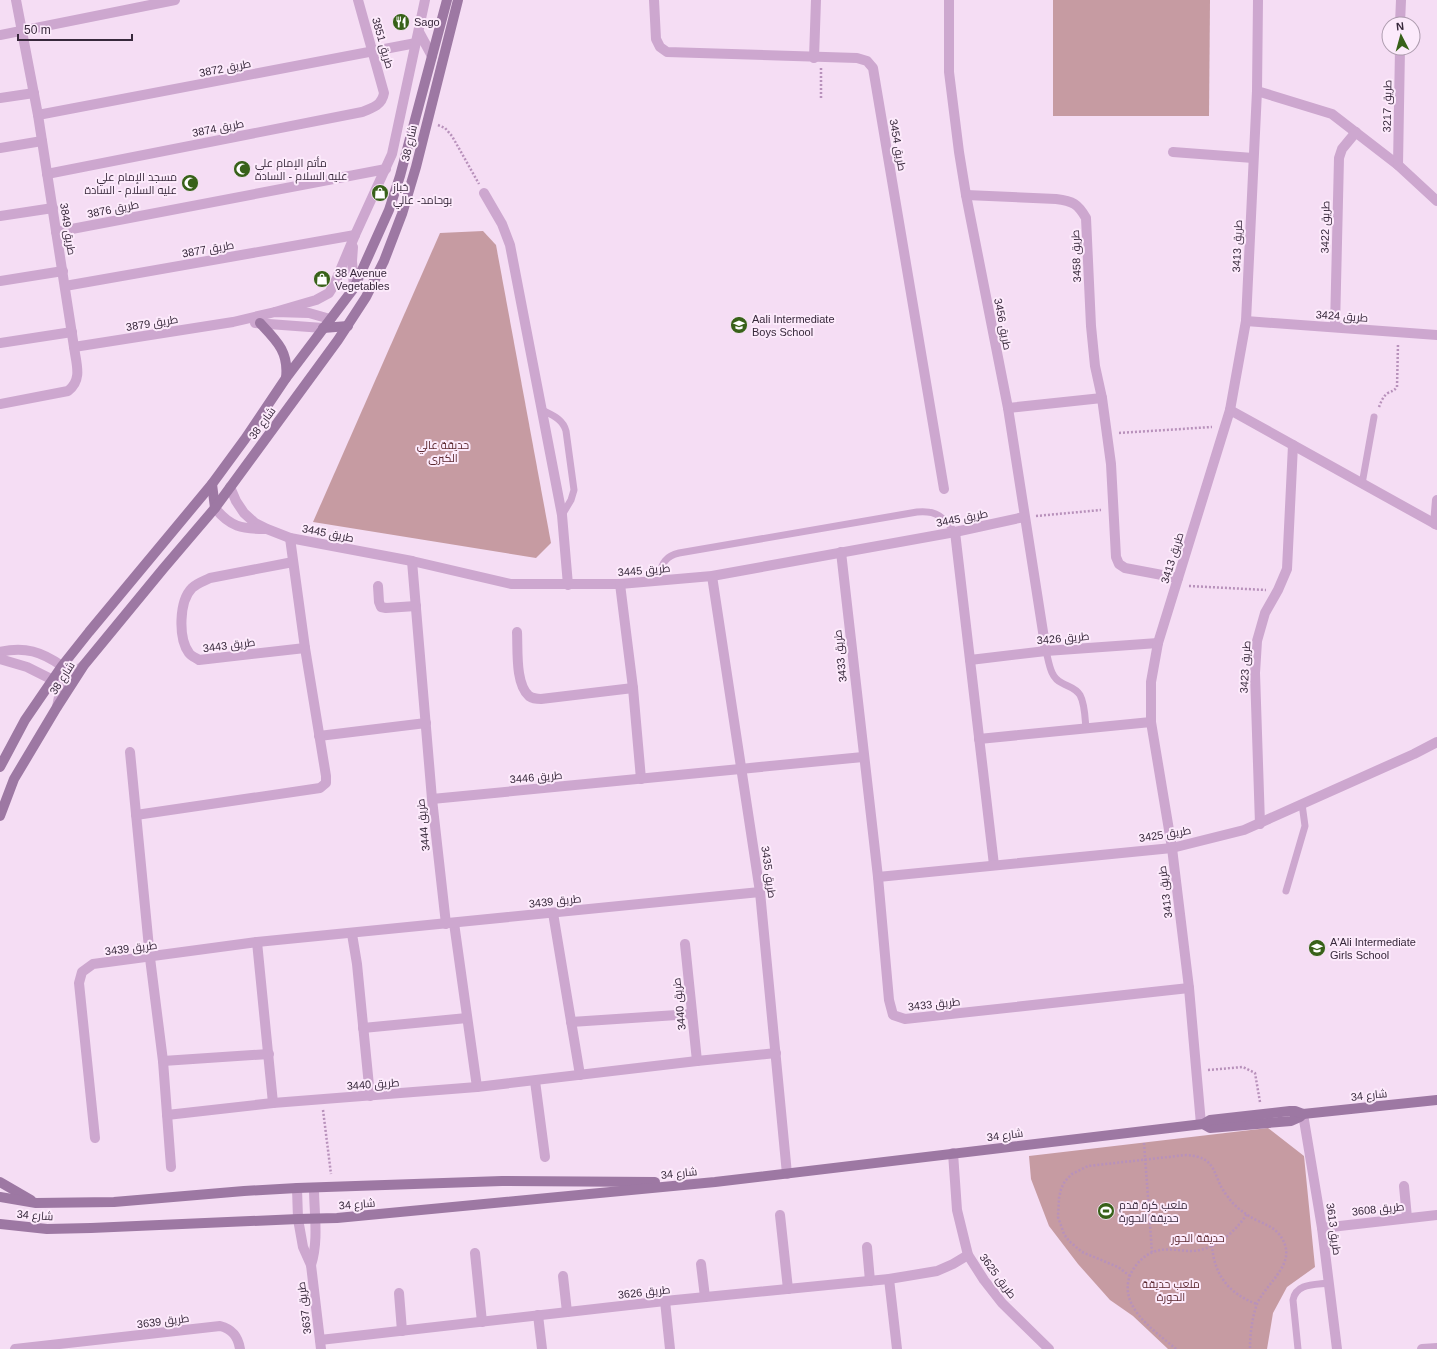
<svg xmlns="http://www.w3.org/2000/svg" width="1437" height="1349" font-family="Helvetica,Cairo,sans-serif">
	<style>
		.green { fill: #c69ba2 }
		.lines { fill: none; stroke-linecap: round; stroke-linejoin: round }
		.path { stroke: #b891bb; stroke-width: 2.5; stroke-dasharray: 2 2; stroke-linecap: butt }
		.lane { stroke: #cda7cf; stroke-width: 7 }
		.street { stroke: #cda7cf; stroke-width: 10 }
		.secondary { stroke: #9d78a3; stroke-width: 10 }
		.labels { text-anchor: middle; dominant-baseline: central; stroke-width: 4; stroke-linejoin: round; paint-order: stroke }
		.poi-label { font-size: 11px; fill: #37283b; stroke: #fceafb; text-anchor: start }
		.street-label { font-size: 11px; fill: #37283b; stroke: #fceafb }
		.park-label { font-size: 11px; fill: #5c2930; stroke: #fceafb }
	</style>
	<rect width="100%" height="100%" fill="#f5ddf4"/>
	<g class="green">
		<path d="M1053 0H1210L1209 116H1053Z"/>
		<path d="M483 231 496 245 551 543 536 558 313 522 440 233Z"/>
		<path d="M1268 1128 1304 1156 1315 1267 1287 1287 1273 1313 1267 1349H1168L1133 1316 1110 1300 1078 1264 1049 1226 1031 1179 1029 1156Z"/>
	</g>
	<g class="lines">
		<g class="path">
			<path d="M821 98V68"/>
			<path d="M438 125 445 128 452 136 479 184"/>
			<path d="M1379 407C1381 402 1383 396 1388 393 1392 391 1394 391 1397 387L1398 344"/>
			<path d="M1119 433 1212 427"/>
			<path d="M1036 516 1101 510"/>
			<path d="M1189 586 1266 590"/>
			<path d="M1208 1070 1243 1067 1255 1073 1260 1102"/>
			<path d="M323 1110 331 1174"/>
			<path d="M1144 1143 1152 1252"/>
			<path d="M1212 1245C1214 1275 1229 1294 1257 1304"/>
			<path d="M1130 1276 1118 1267 1082 1252 1069 1241 1064 1234 1058 1217 1059 1198 1061 1189 1065 1181 1072 1174 1088 1166 1186 1155C1220 1157 1211 1177 1228 1197 1235 1207 1245 1214 1256 1220 1265 1224 1273 1227 1279 1234 1301 1262 1267 1281 1257 1304 1252 1318 1250 1334 1250 1349"/>
			<path d="M1176 1349C1155 1331 1116 1306 1131 1273 1136 1264 1143 1256 1153 1252 1166 1247 1179 1251 1192 1251 1215 1250 1235 1232 1247 1214"/>
		</g>
		<g class="lane">
			<path d="M542 410C552 415 563 419 566 431L574 490 571 500 562 515"/>
			<path d="M1362 484 1374 417"/>
			<path d="M656 581C662 567 662 557 679 553L917 512C937 510 943 517 955 532"/>
			<path d="M1046 651C1049 662 1050 678 1062 683 1069 687 1076 688 1080 695 1085 704 1085 718 1086 729"/>
			<path d="M1286 891 1305 826 1302 804"/>
			<path d="M1298 1349 1293 1300C1296 1283 1315 1285 1329 1283"/>
		</g>
		<g class="street">
			<path d="M654 0 656 39 660 47 667 52 857 58 867 61 873 68 944 489"/>
			<path d="M949 0V72L959 152 966 195 1008 408 1046 651"/>
			<path d="M1400 24 1401 0"/>
			<path d="M419 32 432 56"/>
			<path d="M0 35 175 0"/>
			<path d="M814 58 816 0"/>
			<path d="M1257 91 1332 114 1398 165 1437 201"/>
			<path d="M0 98 34 93"/>
			<path d="M38 115 416 43"/>
			<path d="M0 148 42 141"/>
			<path d="M1173 152 1253 158"/>
			<path d="M1398 165 1400 48"/>
			<path d="M47 174 362 112C373 108 382 105 384 93L358 0"/>
			<path d="M484 193 502 224 510 245 562 515 568 585"/>
			<path d="M966 195 1056 199C1073 201 1078 204 1086 218L1091 326 1095 366 1102 398 1111 464 1116 557 1119 564 1125 568 1178 578"/>
			<path d="M0 216 53 208"/>
			<path d="M56 232 386 169"/>
			<path d="M353 247 352 261 354 288"/>
			<path d="M0 281 63 271"/>
			<path d="M65 286 355 235"/>
			<path d="M275 312 316 300 329 293 334 285 355 235 392 154 425 0"/>
			<path d="M1246 321 1437 335"/>
			<path d="M255 323 323 328"/>
			<path d="M1335 327 1339 158 1342 149 1356 132"/>
			<path d="M0 343 72 332"/>
			<path d="M74 347 233 322 275 312 309 313 330 319"/>
			<path d="M0 404 68 391C83 380 76 363 74 347L38 115 16 0"/>
			<path d="M1008 408 1102 398"/>
			<path d="M1230 410 1437 525"/>
			<path d="M230 487 236 501 244 513 255 523 267 529 290 538 412 561 511 584H620L712 576 955 532 1024 517"/>
			<path d="M215 508C230 527 242 529 265 529"/>
			<path d="M1435 524 1437 500"/>
			<path d="M955 532 994 865"/>
			<path d="M841 552 878 877 889 1000 893 1015 905 1019 1189 988"/>
			<path d="M412 561 432 799 446 924"/>
			<path d="M293 562 210 578C204 581 197 583 192 588 179 601 178 638 189 653 191 656 196 658 199 660L305 648"/>
			<path d="M712 576 760 892 787 1174"/>
			<path d="M620 584 633 688 641 779"/>
			<path d="M378 586 379 602 381 607 386 608 416 606"/>
			<path d="M517 632C518 649 515 684 529 696 532 698 537 699 541 699L633 688"/>
			<path d="M0 652C25 646 42 652 62 666L63 677 57 707"/>
			<path d="M0 659 27 667 53 680 66 679 83 666"/>
			<path d="M970 660 1046 651 1158 643"/>
			<path d="M319 736 426 723"/>
			<path d="M979 739 1151 722"/>
			<path d="M130 752 150 958 163 1061 171 1167"/>
			<path d="M432 799 863 757"/>
			<path d="M136 815 320 788 326 783V776L305 648 290 538"/>
			<path d="M1260 824 1255 673 1257 641 1265 613 1278 590 1287 569 1293 445"/>
			<path d="M878 877 1172 848 1244 830 1414 754 1437 742"/>
			<path d="M553 913 580 1075"/>
			<path d="M454 923 477 1087"/>
			<path d="M352 934 357 964 370 1096"/>
			<path d="M257 942 273 1103"/>
			<path d="M685 944 697 1061"/>
			<path d="M571 1022 692 1014"/>
			<path d="M363 1028 467 1018"/>
			<path d="M163 1061 269 1054"/>
			<path d="M535 1081 545 1157"/>
			<path d="M1303 1114 1322 1228 1337 1349"/>
			<path d="M167 1115 273 1103 477 1087 697 1061 776 1053"/>
			<path d="M1201 1124 1189 988 1172 848 1151 722V682L1158 643 1230 410 1246 321 1257 91 1258 0"/>
			<path d="M95 1138 79 983 82 972 93 964 257 942 760 892"/>
			<path d="M953 1153 957 1210 968 1255 984 1280 1002 1303 1049 1349"/>
			<path d="M1404 1186 1407 1218"/>
			<path d="M297 1188 298 1219 303 1247 311 1265 321 1349"/>
			<path d="M780 1215 788 1289"/>
			<path d="M1322 1228 1437 1215"/>
			<path d="M867 1247 870 1281"/>
			<path d="M475 1253 482 1322"/>
			<path d="M701 1264 705 1297"/>
			<path d="M311 1265C319 1240 314 1213 314 1188"/>
			<path d="M563 1276 567 1312"/>
			<path d="M889 1279 897 1349"/>
			<path d="M399 1293 402 1331"/>
			<path d="M665 1301 670 1349"/>
			<path d="M538 1315 542 1349"/>
			<path d="M320 1340 665 1301 889 1279 937 1271 953 1264 968 1255"/>
			<path d="M15 1349 220 1326C232 1329 238 1336 240 1349"/>
			<path d="M1422 1349 1437 1348"/>
		</g>
		<g class="secondary">
			<path d="M260 323C277 341 289 352 286 378"/>
			<path d="M323 328 348 326"/>
			<path d="M212 484 215 508"/>
			<path d="M0 767 25 720 62 666 89 632 212 484 245 439 286 378 354 288 389 210 400 176 447 0"/>
			<path d="M0 816 14 779 57 707 84 665 163 569 215 508 338 340 366 297 384 261 402 214 416 167 458 0"/>
			<path d="M1203 1124 1210 1128 1291 1121 1300 1117 1303 1114"/>
			<path d="M0 1182 31 1200"/>
			<path d="M0 1197 36 1203 114 1202 244 1191 297 1188 502 1181 655 1182"/>
			<path d="M0 1224 47 1229 91 1228 298 1219 337 1218 715 1182 1203 1124 1210 1120 1290 1111H1295L1303 1114 1437 1100"/>
		</g>
	</g>
	<defs>
		<g id="restaurant-disc" transform="scale(0.9)"><circle r="9.5" fill="#386119" stroke="#fceafb"/><path d="M-5-6h1v4h1v-4h1v4h1v-4h1v5L-1.5 .5V6h-2V.5L-5-1ZM5-6V6H3V1.5H1.5Q1.5-4 5-6Z" fill="#fff"/></g>
		<g id="mosque-disc" transform="scale(0.9)"><circle r="9.5" fill="#386119" stroke="#fceafb"/><path d="M3.5-4.9A6 6 0 1 0 3.5 4.9A5 5 0 1 1 3.5-4.9Z" fill="#fff"/></g>
		<g id="shop-disc" transform="scale(0.9)"><circle r="9.5" fill="#386119" stroke="#fceafb"/><path d="M-5-2.5h2.3a2.7 3.5 0 0 1 5.4 0H5L5.5 6h-11ZM-1.5-2.5h3a1.5 2.3 0 0 0-3 0Z" fill="#fff"/></g>
		<g id="school-disc" transform="scale(0.9)"><circle r="9.5" fill="#386119" stroke="#fceafb"/><path d="M0-5L7-2L0 1L-7-2ZM-4 1L0 2.5L4 1V4Q0 6-4 4Z" fill="#fff"/></g>
		<g id="stadium-disc" transform="scale(0.9)"><circle r="9.5" fill="#386119" stroke="#fceafb"/><path d="M0-5a6.5 5 0 1 0 0 10a6.5 5 0 1 0 0-10ZM-3.5-1.8h7v3.6h-7Z" fill="#fff"/></g>
	</defs>
	<g fill-rule="evenodd">
		<use href="#restaurant-disc" x="401" y="22"/>
		<use href="#mosque-disc" x="242" y="169"/>
		<use href="#mosque-disc" x="190" y="183"/>
		<use href="#shop-disc" x="380" y="193"/>
		<use href="#shop-disc" x="322" y="279"/>
		<use href="#school-disc" x="739" y="325"/>
		<use href="#school-disc" x="1317" y="948"/>
		<use href="#stadium-disc" x="1106" y="1211"/>
	</g>
	<g class="labels">
		<g class="poi-label">
			<text x="414" y="22">Sago</text>
			<text x="255" y="163">مأتم الإمام علي<tspan x="255" dy="13">عليه السلام - السادة</tspan></text>
			<text x="177" y="177" text-anchor="end">مسجد الإمام علي<tspan x="177" dy="13">عليه السلام - السادة</tspan></text>
			<text x="393" y="187">خباز<tspan x="393" dy="13">بوحامد- عالي</tspan></text>
			<text x="335" y="273">38 Avenue<tspan x="335" dy="13">Vegetables</tspan></text>
			<text x="752" y="319">Aali Intermediate<tspan x="752" dy="13">Boys School</tspan></text>
			<text x="1330" y="942">A'Ali Intermediate<tspan x="1330" dy="13">Girls School</tspan></text>
			<text x="1119" y="1205">ملعب كرة قدم<tspan x="1119" dy="13">حديقة الحورة</tspan></text>
		</g>
		<g class="street-label">
			<text transform="translate(383 43) rotate(74)">طريق 3851</text>
			<text transform="translate(225 68) rotate(-11)">طريق 3872</text>
			<text transform="translate(1387 106) rotate(-89)">طريق 3217</text>
			<text transform="translate(218 128) rotate(-11)">طريق 3874</text>
			<text transform="translate(409 143) rotate(-77)">شارع 38</text>
			<text transform="translate(898 145) rotate(80)">طريق 3454</text>
			<text transform="translate(113 209) rotate(-11)">طريق 3876</text>
			<text transform="translate(1325 227) rotate(-89)">طريق 3422</text>
			<text transform="translate(68 229) rotate(81)">طريق 3849</text>
			<text transform="translate(1237 246) rotate(-88)">طريق 3413</text>
			<text transform="translate(208 249) rotate(-10)">طريق 3877</text>
			<text transform="translate(1076 256) rotate(-92)">طريق 3458</text>
			<text transform="translate(1342 316) rotate(4)">طريق 3424</text>
			<text transform="translate(152 323) rotate(-9)">طريق 3879</text>
			<text transform="translate(1003 324) rotate(79)">طريق 3456</text>
			<text transform="translate(262 423) rotate(-54)">شارع 38</text>
			<text transform="translate(962 518) rotate(-11)">طريق 3445</text>
			<text transform="translate(328 533) rotate(11)">طريق 3445</text>
			<text transform="translate(1172 558) rotate(-73)">طريق 3413</text>
			<text transform="translate(644 570) rotate(-5)">طريق 3445</text>
			<text transform="translate(1063 638) rotate(-5)">طريق 3426</text>
			<text transform="translate(229 645) rotate(-7)">طريق 3443</text>
			<text transform="translate(840 656) rotate(-96)">طريق 3433</text>
			<text transform="translate(1245 667) rotate(-87)">طريق 3423</text>
			<text transform="translate(62 678) rotate(-57)">شارع 38</text>
			<text transform="translate(536 777) rotate(-5)">طريق 3446</text>
			<text transform="translate(423 825) rotate(-96)">طريق 3444</text>
			<text transform="translate(1165 834) rotate(-9)">طريق 3425</text>
			<text transform="translate(769 872) rotate(82)">طريق 3435</text>
			<text transform="translate(1165 892) rotate(-97)">طريق 3413</text>
			<text transform="translate(555 901) rotate(-6)">طريق 3439</text>
			<text transform="translate(131 948) rotate(-7)">طريق 3439</text>
			<text transform="translate(679 1004) rotate(-96)">طريق 3440</text>
			<text transform="translate(934 1004) rotate(-6)">طريق 3433</text>
			<text transform="translate(373 1084) rotate(-4)">طريق 3440</text>
			<text transform="translate(1369 1095) rotate(-6)">شارع 34</text>
			<text transform="translate(1005 1135) rotate(-7)">شارع 34</text>
			<text transform="translate(679 1173) rotate(-6)">شارع 34</text>
			<text transform="translate(357 1204) rotate(-5)">شارع 34</text>
			<text transform="translate(1378 1209) rotate(-6)">طريق 3608</text>
			<text transform="translate(35 1215) rotate(4)">شارع 34</text>
			<text transform="translate(1334 1229) rotate(82)">طريق 3613</text>
			<text transform="translate(998 1276) rotate(53)">طريق 3625</text>
			<text transform="translate(644 1292) rotate(-6)">طريق 3626</text>
			<text transform="translate(304 1308) rotate(-97)">طريق 3637</text>
			<text transform="translate(163 1321) rotate(-7)">طريق 3639</text>
		</g>
		<g class="park-label">
			<text x="443" y="445">حديقة عالي<tspan x="443" dy="13">الكبرى</tspan></text>
			<text x="1198" y="1238">حديقة الحور</text>
			<text x="1171" y="1284">ملعب حديقة<tspan x="1171" dy="13">الحورة</tspan></text>
		</g>
	</g>
	<g transform="translate(1401 36) rotate(354)"><circle r="19" fill="#fceafb" stroke="#ad9cae"/>
	<path d="M0-3L7 15L0 10L-7 15Z" fill="#386119"/>
	<text y="-6" font-size="11" font-weight="bold" text-anchor="middle" fill="#37283b">N</text>
	</g>
	<path d="M18 34v6h114v-6" fill="none" stroke="#37283b" stroke-width="2"/>
	<text x="24" y="34" font-size="12" fill="#37283b" stroke="#fceafb" stroke-width="3" paint-order="stroke">50 m</text>
</svg>
